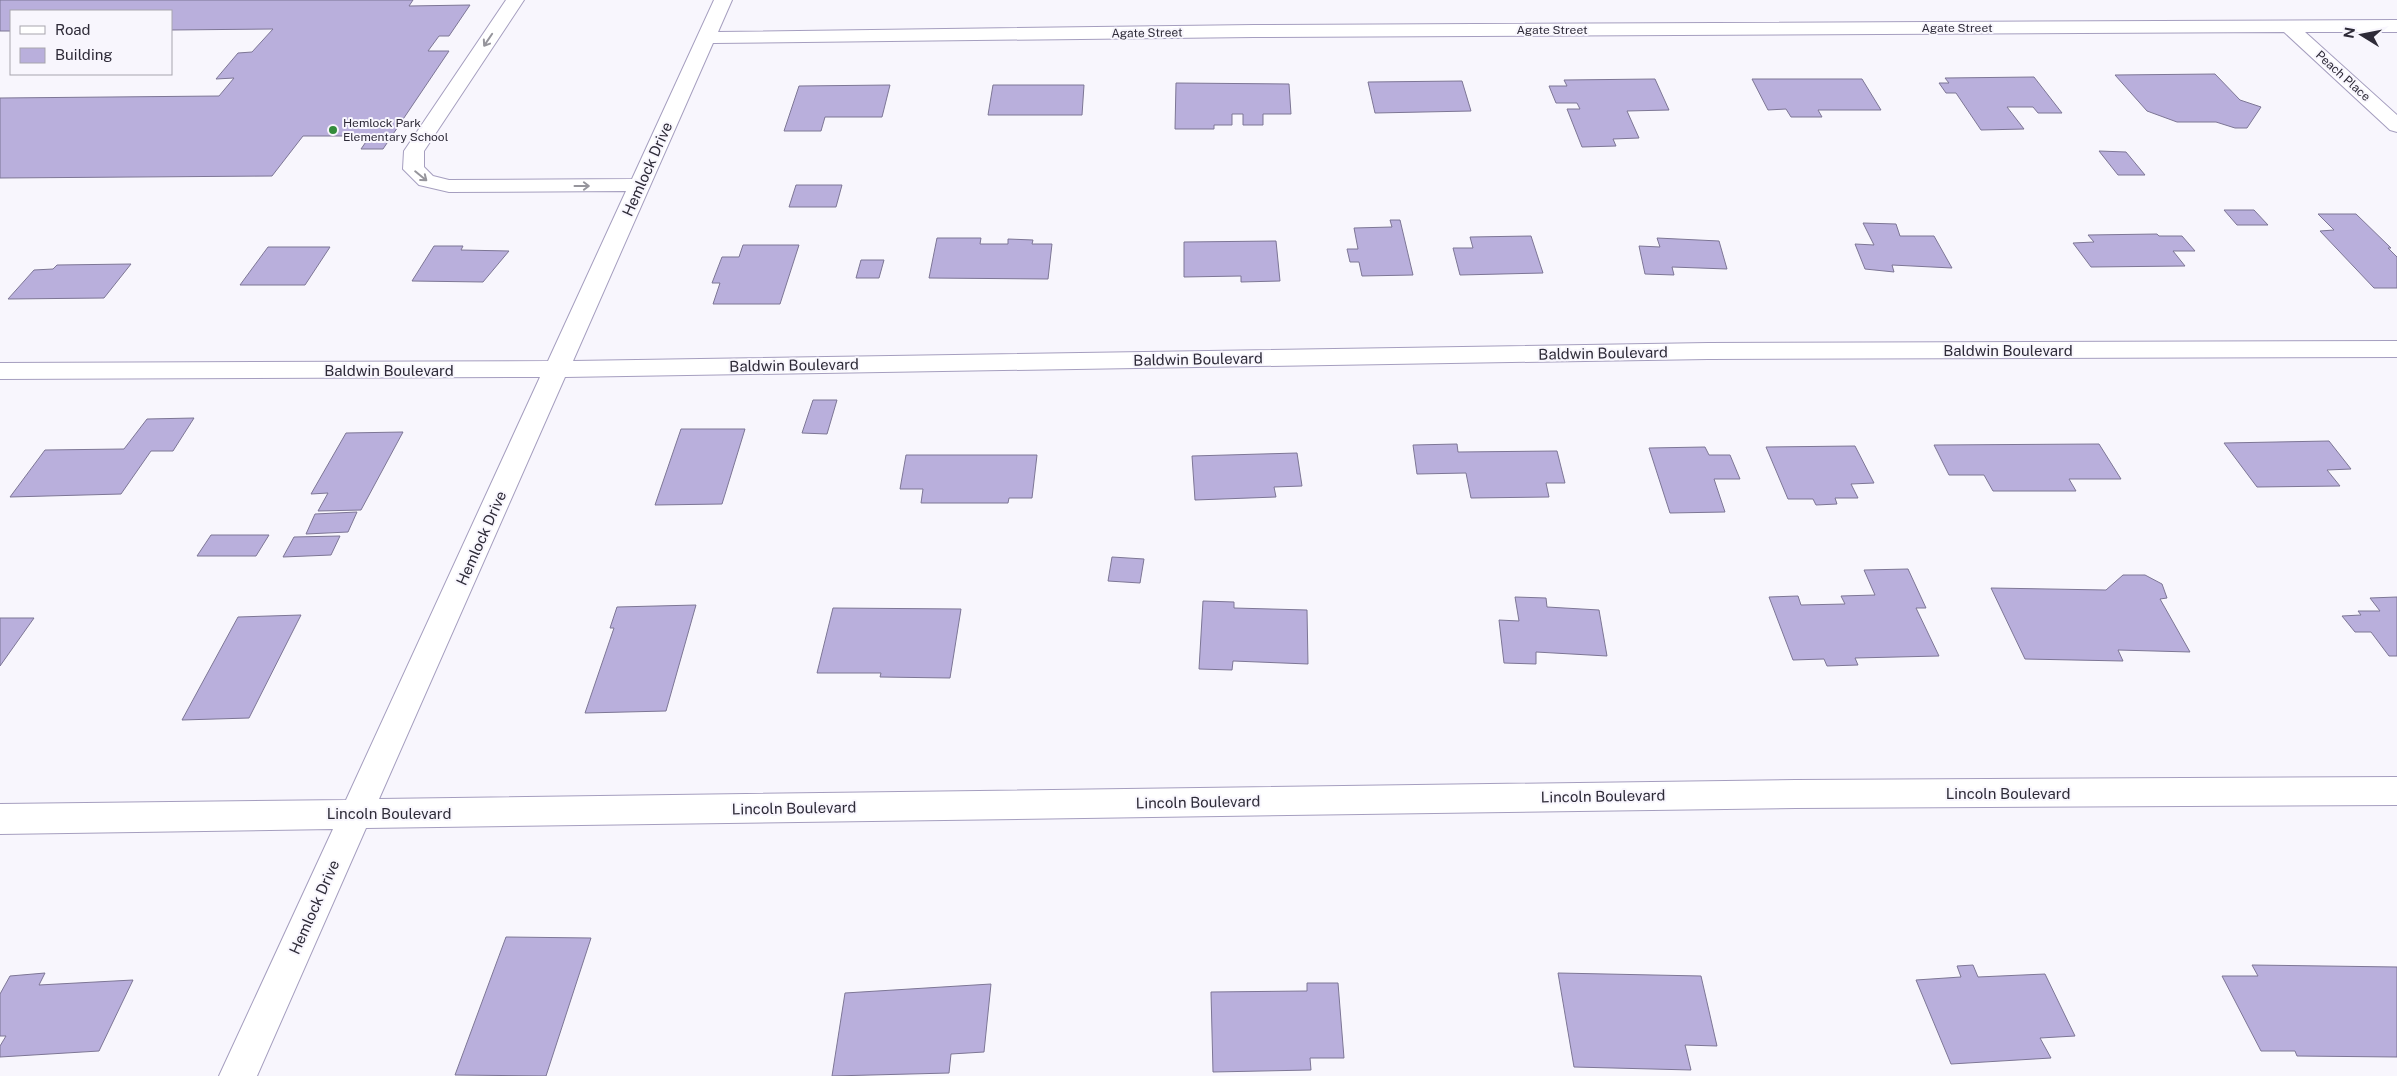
<svg xmlns="http://www.w3.org/2000/svg" width="2397" height="1076" font-family="'Public Sans',sans-serif">
	<style>
		.building { fill: #b9afdc; stroke: #7d7695 }
		.lines { fill: none; stroke-linecap: round; stroke-linejoin: round }
		.minor-casing { stroke: #a59ebf; stroke-width: 2 }
		.minor { fill: #fff; fill-rule: evenodd }
		.oneway { stroke: #96959c }
		.poi-dot { fill: #338c3b; stroke: #f8f6fd; stroke-width: 2 }
		.labels { text-anchor: middle; dominant-baseline: central; stroke-width: 4; stroke-linejoin: round; paint-order: stroke }
		.far-street-label { font-size: 12px; fill: #2e2b38; stroke: #f8f6fd }
		.far-poi-label { font-size: 12px; fill: #2e2b38; stroke: #f8f6fd; text-anchor: start }
		.street-label { font-size: 15px; fill: #2e2b38; stroke: #f8f6fd }
	</style>
	<rect width="100%" height="100%" fill="#f8f6fd"/>
	<g class="building">
		<path d="M0 0H413L409 6 470 5 449 36H439L428 51H449L383 149H361L370 136H303L272 176 0 178V98L219 96 234 78 216 79 238 53 252 52 273 29 171 30V11H11V31H0Z"/>
		<path d="M2215 74 2240 100 2261 107 2247 128H2235L2216 122H2177L2147 111 2115 75Z"/>
		<path d="M2034 77 2062 113H2038L2033 107H2007L2024 129 1981 130 1956 93H1946L1939 83H1949L1945 78Z"/>
		<path d="M1655 79 1669 110 1627 111 1639 138 1613 139 1616 146 1582 147 1567 109H1580L1577 103H1556L1549 86H1567L1564 80Z"/>
		<path d="M1752 79H1862L1881 110H1818L1822 117H1791L1786 109 1768 110Z"/>
		<path d="M1462 81 1471 111 1375 113 1368 82Z"/>
		<path d="M1176 83 1289 84 1291 114H1263V125H1243V114H1232V125H1214V129H1175Z"/>
		<path d="M890 85 882 117H825L821 131H784L799 86Z"/>
		<path d="M993 85H1084L1082 115H988Z"/>
		<path d="M2099 151 2126 152 2145 175H2118Z"/>
		<path d="M796 185H842L836 207H789Z"/>
		<path d="M2224 210H2254L2268 225H2237Z"/>
		<path d="M2318 214H2356L2391 248H2388L2397 257V288H2374L2320 231 2334 230Z"/>
		<path d="M1390 220H1400L1413 275 1362 276 1359 262H1350L1347 249H1358L1354 228 1392 227Z"/>
		<path d="M1863 223 1896 224 1900 236H1934L1952 268 1892 265 1894 272 1865 269 1855 244 1874 245Z"/>
		<path d="M2157 234 2159 236H2182L2195 251H2173L2185 266 2091 267 2073 243 2094 242 2088 235Z"/>
		<path d="M1531 236 1543 273 1460 275 1453 248H1473L1470 237Z"/>
		<path d="M937 238H981L980 244H1008V239L1033 240 1032 244H1052L1048 279 929 278Z"/>
		<path d="M1657 238 1719 241 1727 269 1672 267 1674 275 1645 274 1639 246 1660 247Z"/>
		<path d="M1276 241 1280 281 1241 282V276L1184 277V242Z"/>
		<path d="M743 245H799L780 304H713L720 283H712L722 257H739Z"/>
		<path d="M434 246H463L461 250 509 251 483 282 412 281Z"/>
		<path d="M268 247H330L305 285H240Z"/>
		<path d="M861 260H884L879 278H856Z"/>
		<path d="M131 264 104 298 8 299 34 270 53 269 57 265Z"/>
		<path d="M813 400H837L827 434 802 433Z"/>
		<path d="M194 418 173 451H151L121 494 10 497 45 450 124 449 147 419Z"/>
		<path d="M681 429H745L722 504 655 505Z"/>
		<path d="M403 432 361 510 318 511 328 493 311 494 346 433Z"/>
		<path d="M2329 441 2351 469 2327 470 2340 486 2257 487 2224 443Z"/>
		<path d="M1457 444 1458 452 1557 451 1565 483H1546L1549 497 1471 498 1466 473 1417 474 1413 445Z"/>
		<path d="M2099 444 2121 479H2069L2076 491H1993L1984 475H1949L1934 445Z"/>
		<path d="M1855 446 1874 483 1851 484 1858 498H1835L1837 504 1816 505 1813 499H1788L1766 447Z"/>
		<path d="M1705 447 1709 455H1730L1740 479H1714L1725 512 1670 513 1649 448Z"/>
		<path d="M1297 453 1302 486 1274 487 1276 497 1195 500 1192 456Z"/>
		<path d="M906 455H1037L1032 498H1009L1008 503H921L923 489H900Z"/>
		<path d="M357 512 348 532 306 534 315 514Z"/>
		<path d="M211 535H269L256 556H197Z"/>
		<path d="M340 536 331 555 283 557 294 537Z"/>
		<path d="M1112 557 1144 559 1140 583 1108 581Z"/>
		<path d="M1908 569 1926 608H1916L1939 656 1855 658 1858 665 1827 666 1824 659 1793 660 1769 597 1798 596 1801 605 1845 604 1841 596 1875 595 1864 570Z"/>
		<path d="M2123 575H2145L2162 584 2167 598 2160 599 2190 652 2118 650 2123 661 2025 659 1991 588 2106 590Z"/>
		<path d="M1515 597 1546 598 1547 607 1599 610 1607 656 1536 652V664L1504 663 1499 620 1519 621Z"/>
		<path d="M2397 597V656H2389L2371 632H2355L2342 616 2361 615 2358 611H2380L2370 598Z"/>
		<path d="M1203 601 1234 602V608L1307 610 1308 664 1233 661 1232 670 1199 669Z"/>
		<path d="M696 605 666 711 585 713 614 628H610L617 607Z"/>
		<path d="M833 608 961 609 950 678 880 677 881 673H817Z"/>
		<path d="M301 615 249 718 182 720 238 617Z"/>
		<path d="M0 618H34L0 666Z"/>
		<path d="M506 937 591 938 546 1076 455 1075Z"/>
		<path d="M1973 965 1978 977 2045 974 2075 1036 2040 1038 2051 1058 1951 1064 1916 980 1961 977 1957 966Z"/>
		<path d="M2252 965 2397 967V1057L2297 1056 2295 1051H2261L2222 976H2258Z"/>
		<path d="M45 973 39 985 133 980 99 1051 0 1057V1046L6 1036H0V994L10 976Z"/>
		<path d="M1558 973 1701 976 1717 1046 1685 1045 1691 1070 1574 1067Z"/>
		<path d="M1307 983H1338L1344 1058H1310L1311 1070 1213 1072 1211 992 1307 991Z"/>
		<path d="M991 984 984 1052 951 1054 949 1073 832 1076 845 993Z"/>
	</g>
	<g class="lines">
		<g class="minor-casing">
			<path id="minor" d="M506 0H524L424 151V167L433 176 449 180 632 179 714 0H732L718 32 1254 25 2397 20V32H2305L2397 115V132L2390 130 2284 32 1254 37 713 43 573 361 1708 343 2397 341V357L1708 359 565 377 379 799 1796 780 2397 777V805L1796 808 366 828 257 1076H219L333 829 0 834V804L346 800 540 377 0 379V363L548 361 626 191 449 192 419 185 403 169 404 151Z"/>
		</g>
		<use href="#minor" class="minor"/>
	</g>
	<defs><path id="oneway-shaft" d="M-6 0H5M1.5-3L5.5 0L1.5 3" fill="none" stroke-width="1.6" stroke-linecap="round" stroke-linejoin="round" transform="scale(1.25)"/></defs>
	<g class="oneway">
		<use href="#oneway-shaft" transform="translate(488 40) rotate(124)"/>
		<use href="#oneway-shaft" transform="translate(421 176) rotate(39)"/>
		<use href="#oneway-shaft" transform="translate(582 186)"/>
	</g>
	<circle class="poi-dot" cx="333" cy="130" r="5"/>
	<g class="labels">
		<g class="far-street-label">
			<text x="1957" y="28">Agate Street</text>
			<text x="1552" y="30">Agate Street</text>
			<text transform="translate(1147 33) rotate(-1)">Agate Street</text>
			<text transform="translate(2343 76) rotate(42)">Peach Place</text>
		</g>
		<g class="far-poi-label">
			<text x="343" y="123">Hemlock Park<tspan x="343" dy="14">Elementary School</tspan></text>
		</g>
		<g class="street-label">
			<text transform="translate(647 169) rotate(-66)">Hemlock Drive</text>
			<text x="2008" y="350">Baldwin Boulevard</text>
			<text transform="translate(1603 353) rotate(-1)">Baldwin Boulevard</text>
			<text transform="translate(1198 359) rotate(-1)">Baldwin Boulevard</text>
			<text transform="translate(794 365) rotate(-1)">Baldwin Boulevard</text>
			<text x="389" y="370">Baldwin Boulevard</text>
			<text transform="translate(481 538) rotate(-66)">Hemlock Drive</text>
			<text x="2008" y="793">Lincoln Boulevard</text>
			<text transform="translate(1603 796) rotate(-1)">Lincoln Boulevard</text>
			<text transform="translate(1198 802) rotate(-1)">Lincoln Boulevard</text>
			<text transform="translate(794 808) rotate(-1)">Lincoln Boulevard</text>
			<text x="389" y="813">Lincoln Boulevard</text>
			<text transform="translate(314 907) rotate(-66)">Hemlock Drive</text>
		</g>
	</g>
	<rect x="10" y="10" width="162" height="65" fill="#f8f6fd" stroke="#a7a5ae"/>
	<rect x="20" y="26" width="25" height="8" fill="#ffffff" stroke="#a7a5ae"/>
	<text x="55" y="35" font-size="15" fill="#2e2b38">Road</text>
	<rect x="20" y="48" width="25" height="15" fill="#b9afdc" stroke="#a7a5ae"/>
	<text x="55" y="60" font-size="15" fill="#2e2b38">Building</text>
	<g transform="translate(2362 35) rotate(280)" stroke="#f8f6fd" stroke-width="4" paint-order="stroke">
	<path d="M0-4L9 19L0 12L-9 19Z" fill="#2e2b38"/>
	<text y="-8" font-size="14" font-weight="bold" text-anchor="middle" fill="#2e2b38">N</text>
	</g>
</svg>
